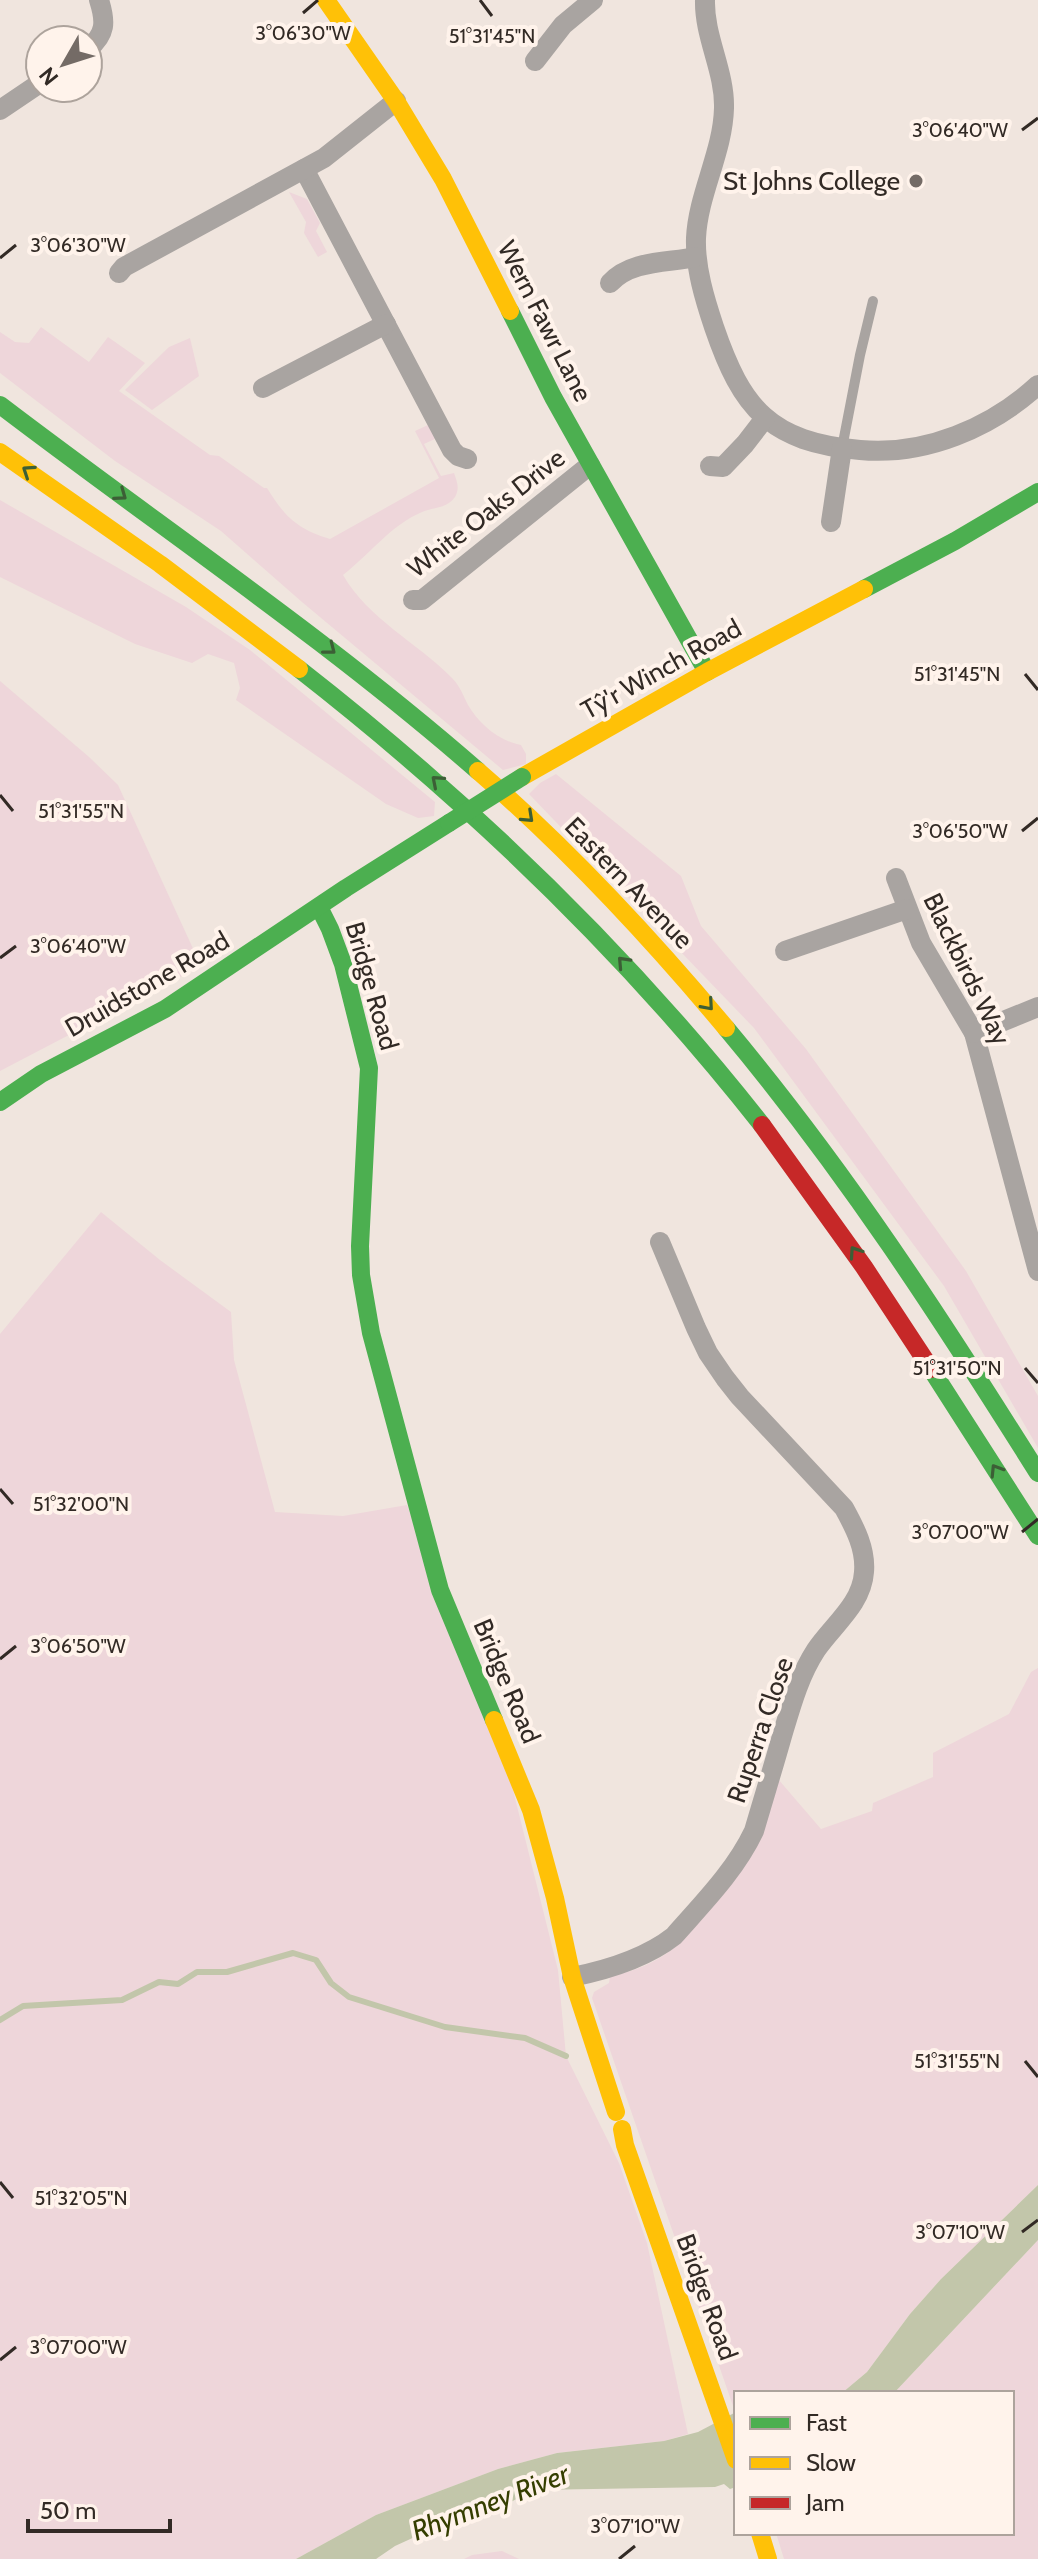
<svg xmlns="http://www.w3.org/2000/svg" width="1038" height="2559" font-family="Cabin,sans-serif">
	<style>
		.green { fill: #eed6da }
		.water { fill: #c2c6aa }
		.lines { fill: none; stroke-linecap: round; stroke-linejoin: round }
		.stream { stroke: #c2c6aa; stroke-width: 6 }
		.lane { stroke: #a9a4a1; stroke-width: 10 }
		.street { stroke: #a9a4a1; stroke-width: 20 }
		.fast { stroke: #4caf50; stroke-width: 18 }
		.slow { stroke: #ffc107; stroke-width: 18 }
		.jam { stroke: #c62828; stroke-width: 18 }
		.fast-bridge { stroke: #4caf50; stroke-width: 18 }
		.oneway { stroke: #3c5f36 }
		.ticks { fill: none; stroke: #322a25; stroke-width: 3 }
		.poi-dot { fill: #746b66; stroke: #fff3eb; stroke-width: 3 }
		.labels { text-anchor: middle; dominant-baseline: central; stroke-width: 8; stroke-linejoin: round; paint-order: stroke }
		.poi-label { font-size: 26px; fill: #322a25; stroke: #fff3eb; text-anchor: end }
		.street-label { font-size: 26px; fill: #322a25; stroke: #fff3eb }
		.water-label { font-size: 28px; font-style: italic; fill: #353e00; stroke: #fff3eb }
		.ticks-label { font-size: 20px; text-anchor: middle; fill: #322a25; stroke: #fff3eb; stroke-width: 8; stroke-linejoin: round; paint-order: stroke }
	</style>
	<rect width="100%" height="100%" fill="#f0e5de"/>
	<g class="green">
		<path d="M289 192 307 199 320 223 316 231 327 252 318 257 304 233 306 222Z"/>
		<path d="M41 327 89 362 108 337 145 363 119 391 210 455 219 456 264 488H267C285 517 297 529 330 539L439 478 415 431 428 425 437 438 424 444 441 476 454 473C457 482 460 488 455 497 447 509 433 507 422 512 391 525 369 555 343 575 368 619 418 643 452 678 460 686 463 695 468 705 479 724 499 741 521 745L526 754V764L503 770 302 602 221 531 115 461 0 373V332L15 342 29 343Z"/>
		<path d="M190 338 199 376 152 410 125 390 169 347Z"/>
		<path d="M0 500 186 607 250 650 435 802 434 816 418 818 386 804 236 700 240 688 234 663 208 654 192 663 135 644 0 577Z"/>
		<path d="M0 681 89 757 118 785 201 966 0 1071Z"/>
		<path d="M556 774 681 876 701 926 806 1049 966 1271 1038 1396V1448L944 1286 754 1028 529 794 540 783Z"/>
		<path d="M101 1212 160 1260 231 1312 234 1360 275 1512 343 1516 407 1505 507 1766 558 1970 566 2056 619 2163 647 2243 688 2434 664 2441 557 2453 498 2469 376 2515 296 2559H0V1334Z"/>
		<path d="M1038 1668V2185L941 2279 910 2314 867 2372 842 2393H736V2405L733 2406 592 1998 594 1992 609 1983 610 1976C641 1970 664 1959 686 1937L778 1779 821 1829 872 1811 873 1803 933 1777V1753L1009 1714 1031 1672Z"/>
		<path d="M1038 2240V2559H784L776 2533H1012V2393H894Z"/>
		<path d="M502 2551 519 2559H464L472 2555Z"/>
	</g>
	<g class="water">
		<path d="M1038 2185V2240L894 2393H842L867 2372 910 2314 941 2279Z"/>
		<path d="M736 2412V2487L730 2489 724 2484 715 2487 532 2490 499 2509 441 2525 395 2546 376 2559H296L376 2515 498 2469 557 2453 664 2441 698 2432Z"/>
	</g>
	<g class="lines">
		<path class="stream" d="M0 2020 23 2006 122 2000 159 1982 178 1984 197 1972H227L293 1953 316 1960 331 1983 349 1997 445 2027 525 2038 566 2056"/>
		<path class="lane" d="M842 448 860 355 873 301"/>
		<g class="street">
			<path d="M705 0C704 37 725 71 724 108 723 152 698 194 696 238 695 268 705 300 714 327 742 409 770 442 860 450 925 456 991 428 1038 385"/>
			<path d="M88 49C106 34 106 22 99 0"/>
			<path d="M535 61 563 25 593 0"/>
			<path d="M0 110 40 83"/>
			<path d="M304 169 452 450 458 456 467 459"/>
			<path d="M119 273 124 267 324 158 396 101"/>
			<path d="M610 283C631 260 667 263 696 257"/>
			<path d="M263 388 386 324"/>
			<path d="M710 466 723 467 745 444 765 418"/>
			<path d="M831 522 842 448"/>
			<path d="M413 600H422L590 465"/>
			<path d="M896 878 921 943 974 1033 1038 1271"/>
			<path d="M785 951 907 909"/>
			<path d="M974 1033 1038 1007"/>
			<path d="M572 1977C607 1970 646 1958 674 1936 703 1903 735 1871 754 1831 763 1800 773 1768 782 1736 791 1706 799 1676 816 1650 833 1625 862 1604 864 1572 866 1549 855 1528 844 1508L740 1397 725 1378 708 1353 696 1328 660 1242"/>
		</g>
		<g class="fast">
			<path d="M510 311 553 397 707 672"/>
			<path d="M0 405C160 527 327 639 478 771"/>
			<path d="M864 589 955 541 1038 492"/>
			<path d="M299 669C472 804 626 952 762 1125"/>
			<path d="M319 907 330 929 343 964 369 1068 360 1246 361 1275 371 1333 440 1590 494 1720"/>
			<path d="M726 1028C845 1170 940 1317 1038 1473"/>
			<path d="M0 1102 41 1074 165 1009 346 888 449 823"/>
			<path d="M931 1369 1038 1536"/>
		</g>
		<g class="slow">
			<path d="M326 0 396 101 443 179 510 311"/>
			<path d="M0 452 160 564 299 669"/>
			<path d="M478 771C568 849 650 937 726 1028"/>
			<path d="M522 777 707 672 864 589"/>
			<path d="M494 1720 531 1810 555 1898 572 1977 616 2112"/>
			<path d="M622 2129 625 2145 736 2460"/>
			<path d="M760 2533 768 2559"/>
		</g>
		<path class="jam" d="M762 1125 864 1267 931 1369"/>
		<path class="fast-bridge" d="M449 823 522 777"/>
	</g>
	<defs><path id="oneway-chevron" d="M-2-3.5L2.5 0L-2 3.5" fill="none" stroke-width="1.6" stroke-linecap="round" stroke-linejoin="round" transform="scale(2)"/></defs>
	<g class="oneway">
		<use href="#oneway-chevron" transform="translate(28 471) rotate(-146)"/>
		<use href="#oneway-chevron" transform="translate(121 495) rotate(36)"/>
		<use href="#oneway-chevron" transform="translate(330 649) rotate(38)"/>
		<use href="#oneway-chevron" transform="translate(437 781) rotate(-139)"/>
		<use href="#oneway-chevron" transform="translate(528 817) rotate(43)"/>
		<use href="#oneway-chevron" transform="translate(623 962) rotate(-133)"/>
		<use href="#oneway-chevron" transform="translate(708 1005) rotate(49)"/>
		<use href="#oneway-chevron" transform="translate(855 1252) rotate(-124)"/>
		<use href="#oneway-chevron" transform="translate(996 1470) rotate(-122)"/>
	</g>
	<path class="ticks" d="M480 0 492 16M303 13 318 0M1022 130 1038 118M0 258 16 245M1025 674 1038 690M0 795 13 811M1022 831 1038 818M0 958 16 946M1025 1368 1038 1383M0 1489 13 1504M1022 1532 1038 1519M0 1659 16 1646M1025 2061 1038 2077M0 2182 13 2198M1022 2232 1038 2220M0 2360 16 2347M619 2559 635 2546"/>
	<circle class="poi-dot" cx="916" cy="181" r="8"/>
	<g class="labels">
		<g class="poi-label">
			<text x="900" y="181">St Johns College</text>
		</g>
		<g class="street-label">
			<text transform="translate(545 321) rotate(63)">Wern Fawr Lane</text>
			<text transform="translate(486 513) rotate(-38)">White Oaks Drive</text>
			<text transform="translate(661 669) rotate(-29)">Tŷ'r Winch Road</text>
			<text transform="translate(629 883) rotate(46)">Eastern Avenue</text>
			<text transform="translate(967 969) rotate(64)">Blackbirds Way</text>
			<text transform="translate(147 984) rotate(-30)">Druidstone Road</text>
			<text transform="translate(372 986) rotate(74)">Bridge Road</text>
			<text transform="translate(507 1681) rotate(67)">Bridge Road</text>
			<text transform="translate(760 1730) rotate(-71)">Ruperra Close</text>
			<text transform="translate(707 2297) rotate(70)">Bridge Road</text>
		</g>
		<g class="water-label">
			<text transform="translate(490 2502) rotate(-21)">Rhymney River</text>
		</g>
	</g>
	<g class="ticks-label">
		<text x="303" y="40">3°06'30"W</text>
		<text x="492" y="43">51°31'45"N</text>
		<text x="960" y="137">3°06'40"W</text>
		<text x="78" y="252">3°06'30"W</text>
		<text x="957" y="681">51°31'45"N</text>
		<text x="81" y="818">51°31'55"N</text>
		<text x="960" y="838">3°06'50"W</text>
		<text x="78" y="953">3°06'40"W</text>
		<text x="957" y="1375">51°31'50"N</text>
		<text x="81" y="1511">51°32'00"N</text>
		<text x="960" y="1539">3°07'00"W</text>
		<text x="78" y="1653">3°06'50"W</text>
		<text x="957" y="2068">51°31'55"N</text>
		<text x="81" y="2205">51°32'05"N</text>
		<text x="960" y="2239">3°07'10"W</text>
		<text x="78" y="2354">3°07'00"W</text>
		<text x="635" y="2533">3°07'10"W</text>
	</g>
	<rect x="734" y="2391" width="280" height="144" fill="#fff3eb" stroke="#ada39c" stroke-width="2"/>
	<rect x="750" y="2417" width="40" height="12" fill="#4caf50" stroke="#ada39c" stroke-width="2"/>
	<text x="806" y="2431" font-size="24" fill="#322a25">Fast</text>
	<rect x="750" y="2457" width="40" height="12" fill="#ffc107" stroke="#ada39c" stroke-width="2"/>
	<text x="806" y="2471" font-size="24" fill="#322a25">Slow</text>
	<rect x="750" y="2497" width="40" height="12" fill="#c62828" stroke="#ada39c" stroke-width="2"/>
	<text x="806" y="2511" font-size="24" fill="#322a25">Jam</text>
	<g transform="translate(64 64) rotate(231)"><circle r="38" fill="#fff3eb" stroke="#ada39c" stroke-width="2"/>
	<path d="M0-6L14 30L0 20L-14 30Z" fill="#746b66"/>
	<text y="-12" font-size="22" font-weight="bold" text-anchor="middle" fill="#322a25">N</text>
	</g>
	<path d="M28 2519v12h142v-12" fill="none" stroke="#322a25" stroke-width="4"/>
	<text x="40" y="2519" font-size="24" fill="#322a25" stroke="#fff3eb" stroke-width="6" paint-order="stroke">50 m</text>
</svg>
